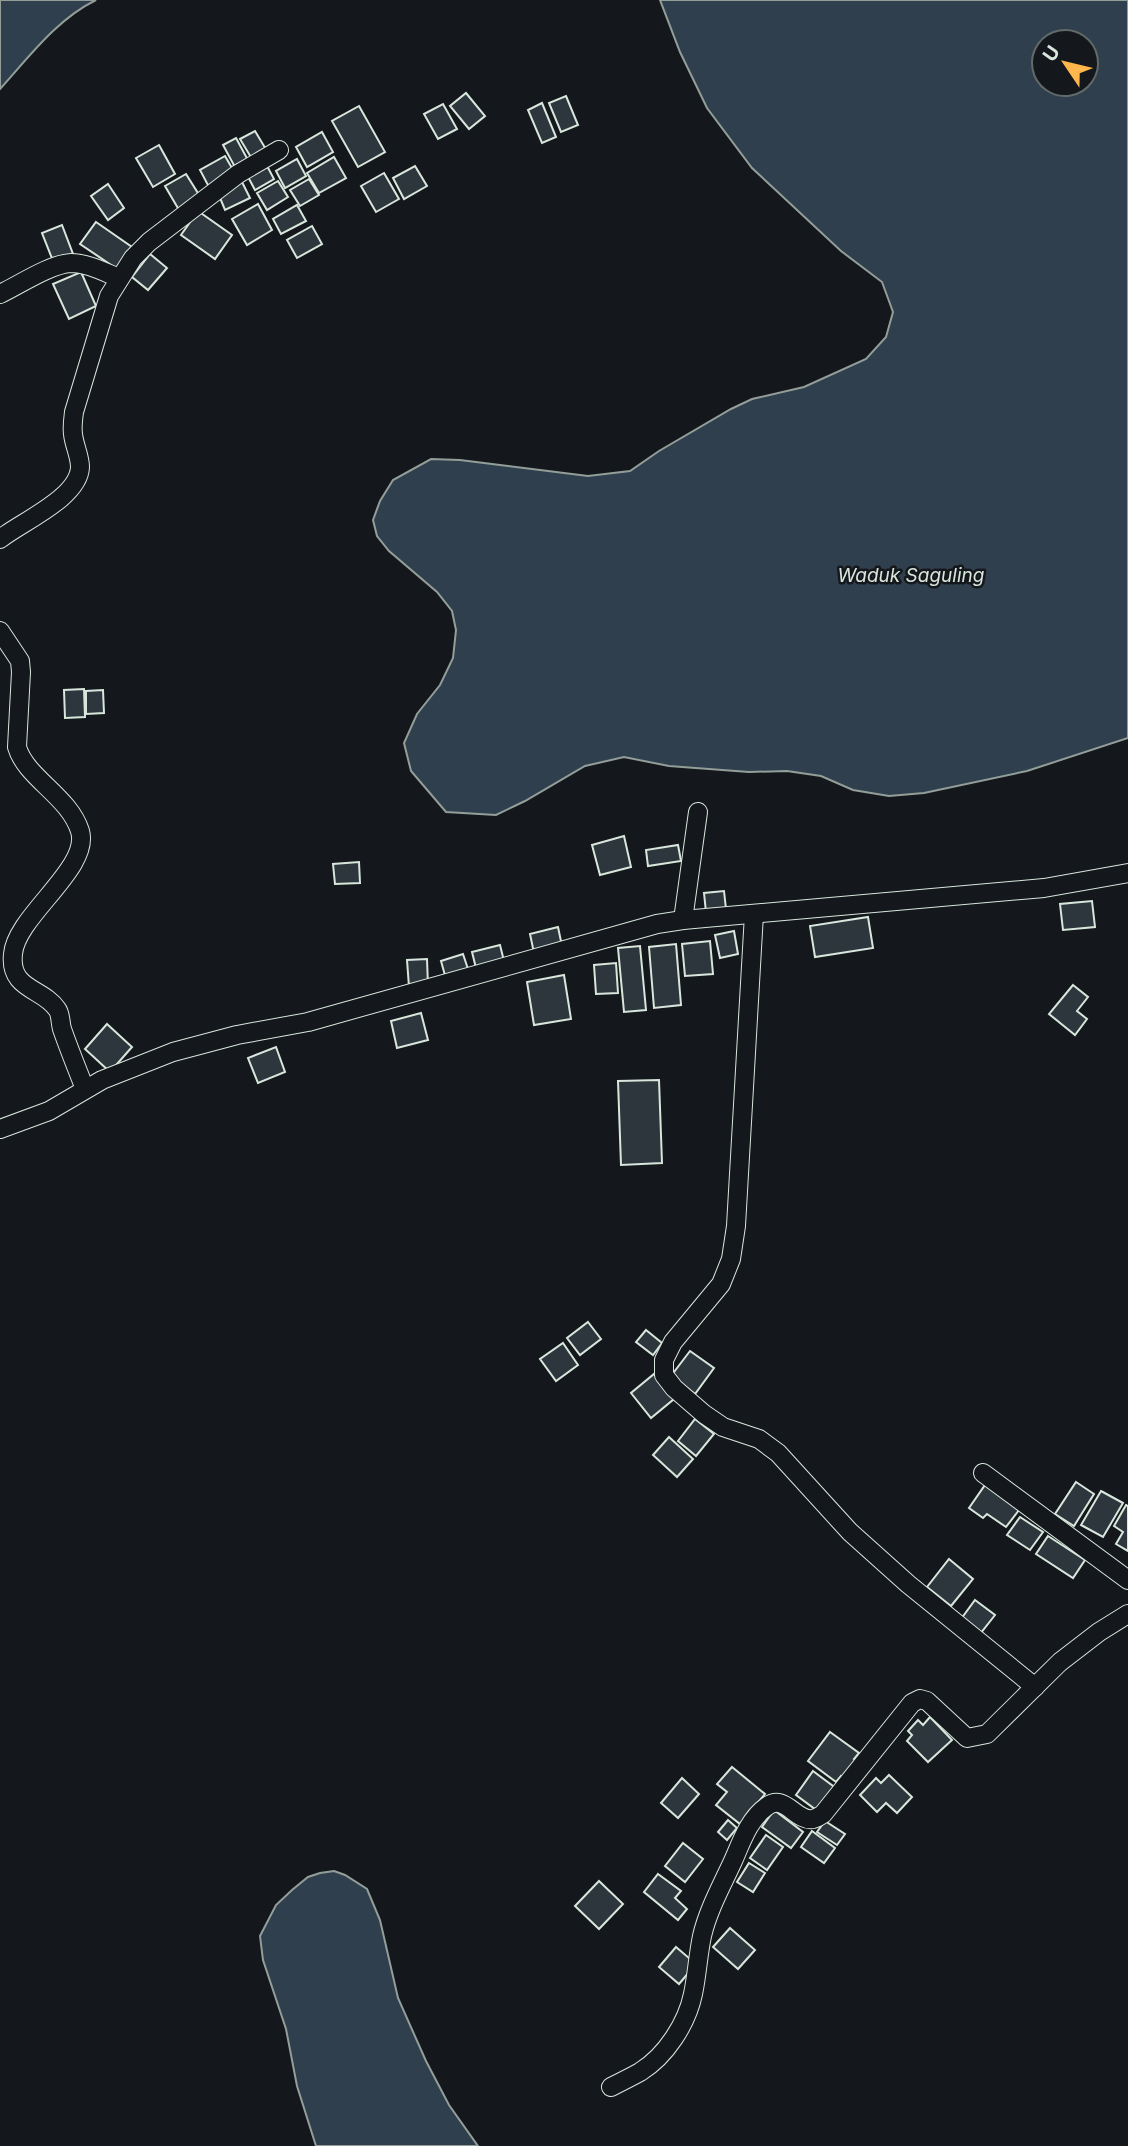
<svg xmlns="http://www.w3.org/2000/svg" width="1128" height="2146" font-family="Inter,sans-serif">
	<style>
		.water { fill: #2f3f4d; stroke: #939e99; stroke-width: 2; fill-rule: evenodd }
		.building { fill: #2c363c; stroke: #d8e6dc; stroke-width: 2 }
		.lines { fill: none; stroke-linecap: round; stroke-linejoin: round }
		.street-casing { stroke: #d8e6dc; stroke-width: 20 }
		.street { stroke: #14181c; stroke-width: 18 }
		.labels { text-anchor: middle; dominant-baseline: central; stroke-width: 5; stroke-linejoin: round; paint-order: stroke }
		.water-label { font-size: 19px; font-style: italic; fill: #d8e6dc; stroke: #14181c }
	</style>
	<rect width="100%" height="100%" fill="#14181c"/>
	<g class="water">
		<path d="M0 0H96C57 19 29 57 0 89Z"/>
		<path d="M660 0H1128V738L1027 771 924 793 889 796 853 790 821 776 787 771 749 772 669 766 624 757 585 766 525 801 496 815 446 812 411 771 404 743 417 714 440 685 453 658 456 630 452 611 437 592 389 551 377 536 373 520 380 501 393 480 431 459 460 460 588 476 630 471 659 451 731 409 752 399 804 387 866 359 886 337 893 312 882 282 841 251 752 168 707 108 680 52ZM1044 42H1086V84H1044Z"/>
		<path d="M334 1871 345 1875 367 1889 380 1920 398 1998 426 2061 449 2105 478 2146H316L297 2086 286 2029 263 1960 260 1936 276 1905 292 1890 308 1877 320 1873Z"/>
	</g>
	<g class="building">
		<path d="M466 93 485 116 469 129 450 106Z"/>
		<path d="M566 96 578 125 561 132 549 103Z"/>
		<path d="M542 103 556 137 542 143 528 110Z"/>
		<path d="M443 104 457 129 438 139 424 114Z"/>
		<path d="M359 106 385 152 358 167 332 121Z"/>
		<path d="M255 131 267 151 252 159 240 139Z"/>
		<path d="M322 132 333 152 307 167 296 147Z"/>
		<path d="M236 138 249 162 236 169 223 145Z"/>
		<path d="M159 145 175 174 153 187 136 158Z"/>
		<path d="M225 156 236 175 210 189 200 170Z"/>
		<path d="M334 157 346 178 319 193 307 173Z"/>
		<path d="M297 159 306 176 285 188 276 171Z"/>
		<path d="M266 164 274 179 255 190 247 175Z"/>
		<path d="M415 166 427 186 404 199 393 178Z"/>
		<path d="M384 173 399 199 376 212 361 186Z"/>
		<path d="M186 174 201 198 179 210 165 186Z"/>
		<path d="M309 179 319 195 300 206 290 190Z"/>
		<path d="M278 181 288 197 267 210 257 193Z"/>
		<path d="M242 182 250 198 225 210 218 193Z"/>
		<path d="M108 184 124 208 108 220 91 196Z"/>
		<path d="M258 204 272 230 247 245 232 219Z"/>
		<path d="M297 205 306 221 281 234 273 219Z"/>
		<path d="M198 211 232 235 215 259 181 235Z"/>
		<path d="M96 222 132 247 117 269 80 244Z"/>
		<path d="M62 225 73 254 53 261 42 233Z"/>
		<path d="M312 226 322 244 297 258 287 240Z"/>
		<path d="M150 254 167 268 148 290 132 277Z"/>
		<path d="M81 272 96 306 69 319 53 284Z"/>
		<path d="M84 689 85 717 65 718 64 690Z"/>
		<path d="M103 690 104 713 86 714V691Z"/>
		<path d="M624 836 631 867 600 875 592 845Z"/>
		<path d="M678 845 681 861 648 866 646 850Z"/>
		<path d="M359 862 360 883 335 884 333 864Z"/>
		<path d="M724 891 726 909 706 912 704 893Z"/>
		<path d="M1092 901 1095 927 1063 930 1060 904Z"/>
		<path d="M868 917 873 948 815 957 810 926Z"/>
		<path d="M558 927 562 946 534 953 530 934Z"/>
		<path d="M734 931 738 954 720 958 715 935Z"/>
		<path d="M710 941 713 974 685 976 682 944Z"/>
		<path d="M676 944 681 1005 654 1008 649 947Z"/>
		<path d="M500 945 505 965 477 972 472 952Z"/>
		<path d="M640 946 646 1010 624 1012 618 948Z"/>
		<path d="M463 954 469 972 446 979 441 961Z"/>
		<path d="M427 959 428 986 409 987 407 960Z"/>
		<path d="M616 963 618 993 596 994 594 965Z"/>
		<path d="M564 975 571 1019 534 1025 527 982Z"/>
		<path d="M1073 985 1088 997 1077 1011 1087 1019 1075 1035 1049 1014Z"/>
		<path d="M421 1013 428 1040 397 1048 391 1021Z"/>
		<path d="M107 1024 132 1047 110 1072 85 1049Z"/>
		<path d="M276 1047 285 1072 258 1083 248 1058Z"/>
		<path d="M659 1080 662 1163 621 1165 618 1081Z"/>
		<path d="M588 1322 601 1339 580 1355 567 1338Z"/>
		<path d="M646 1330 662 1343 653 1355 636 1342Z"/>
		<path d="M563 1343 578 1365 556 1381 540 1359Z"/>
		<path d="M690 1351 714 1368 695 1394 671 1376Z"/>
		<path d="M654 1374 674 1399 651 1418 631 1393Z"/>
		<path d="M695 1419 714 1434 696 1456 678 1441Z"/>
		<path d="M669 1437 693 1459 677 1477 653 1455Z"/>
		<path d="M1076 1482 1094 1494 1074 1526 1055 1514Z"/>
		<path d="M985 1485 1019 1510 1006 1527 987 1514 983 1518 969 1508Z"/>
		<path d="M1101 1491 1123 1503 1103 1537 1081 1525Z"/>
		<path d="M1126 1505 1128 1506V1551L1116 1544 1123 1532 1114 1526Z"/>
		<path d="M1020 1517 1043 1532 1030 1550 1007 1535Z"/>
		<path d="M1048 1536 1085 1560 1073 1578 1036 1554Z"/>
		<path d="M949 1559 973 1579 951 1606 927 1587Z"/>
		<path d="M975 1600 995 1615 980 1634 961 1619Z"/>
		<path d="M930 1717 952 1740 928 1762 907 1741 912 1735 908 1731 918 1720 923 1725Z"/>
		<path d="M830 1732 859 1753 854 1759 860 1763 846 1780 841 1776 836 1782 808 1761Z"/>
		<path d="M732 1767 765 1794 740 1824 716 1805 727 1792 717 1784Z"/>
		<path d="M813 1771 837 1789 819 1812 796 1795Z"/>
		<path d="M889 1775 912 1797 897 1813 886 1803 877 1812 860 1795 876 1778 881 1783Z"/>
		<path d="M682 1778 699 1794 678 1818 661 1803Z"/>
		<path d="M774 1810 803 1832 791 1848 762 1827Z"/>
		<path d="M728 1820 737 1828 727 1840 718 1832Z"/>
		<path d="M825 1821 845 1834 837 1845 817 1832Z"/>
		<path d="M812 1831 835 1848 824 1863 801 1847Z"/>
		<path d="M766 1835 783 1847 767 1870 750 1858Z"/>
		<path d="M683 1843 703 1859 685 1882 665 1866Z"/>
		<path d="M749 1863 765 1873 753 1892 737 1882Z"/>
		<path d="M658 1874 681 1891 675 1898 687 1909 678 1920 644 1892Z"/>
		<path d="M599 1881 623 1904 599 1929 575 1906Z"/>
		<path d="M730 1928 755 1950 738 1969 713 1947Z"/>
		<path d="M676 1947 696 1964 679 1984 659 1967Z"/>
	</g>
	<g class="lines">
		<g class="street-casing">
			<g id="street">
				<path d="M0 294C19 285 50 264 71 263 87 263 104 272 119 278"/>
				<path d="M0 539C21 522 79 498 80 467 80 456 74 445 73 434 72 427 73 420 74 412L109 296 133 258 149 242 238 174 279 150"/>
				<path d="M0 631 20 661 21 672 17 747C26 778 69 796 80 831 91 868 16 916 13 954 9 990 43 988 57 1009 61 1014 60 1022 62 1029 69 1049 77 1069 85 1089"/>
				<path d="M754 914 736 1226 731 1259 721 1284 673 1342 664 1360V1375L674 1388 704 1414 723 1427 759 1439 778 1453 850 1532 908 1584 1035 1687"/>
				<path d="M683 920 698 812"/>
				<path d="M0 1129 49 1111 102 1080 173 1052 237 1035 308 1022 657 924 683 920 1044 888 1128 873"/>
				<path d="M983 1473 1128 1580"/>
				<path d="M611 2087C621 2082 631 2077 640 2072 666 2056 687 2023 693 1994 697 1975 698 1955 702 1936 708 1910 722 1885 733 1861 741 1843 749 1819 766 1807 785 1792 795 1822 813 1819 817 1818 820 1816 823 1814L912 1703 920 1699 927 1701 967 1738 987 1734 1060 1662 1099 1632 1128 1614"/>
			</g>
		</g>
		<use href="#street" class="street"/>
	</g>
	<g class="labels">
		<g class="water-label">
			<text x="911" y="575">Waduk Saguling</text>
		</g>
	</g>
	<g transform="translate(1065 63) rotate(305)"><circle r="33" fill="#14181c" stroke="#626a69" stroke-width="2"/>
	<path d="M0-5L12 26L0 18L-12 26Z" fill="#ffb74d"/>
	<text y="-10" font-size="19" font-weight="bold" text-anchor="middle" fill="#d8e6dc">U</text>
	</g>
</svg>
